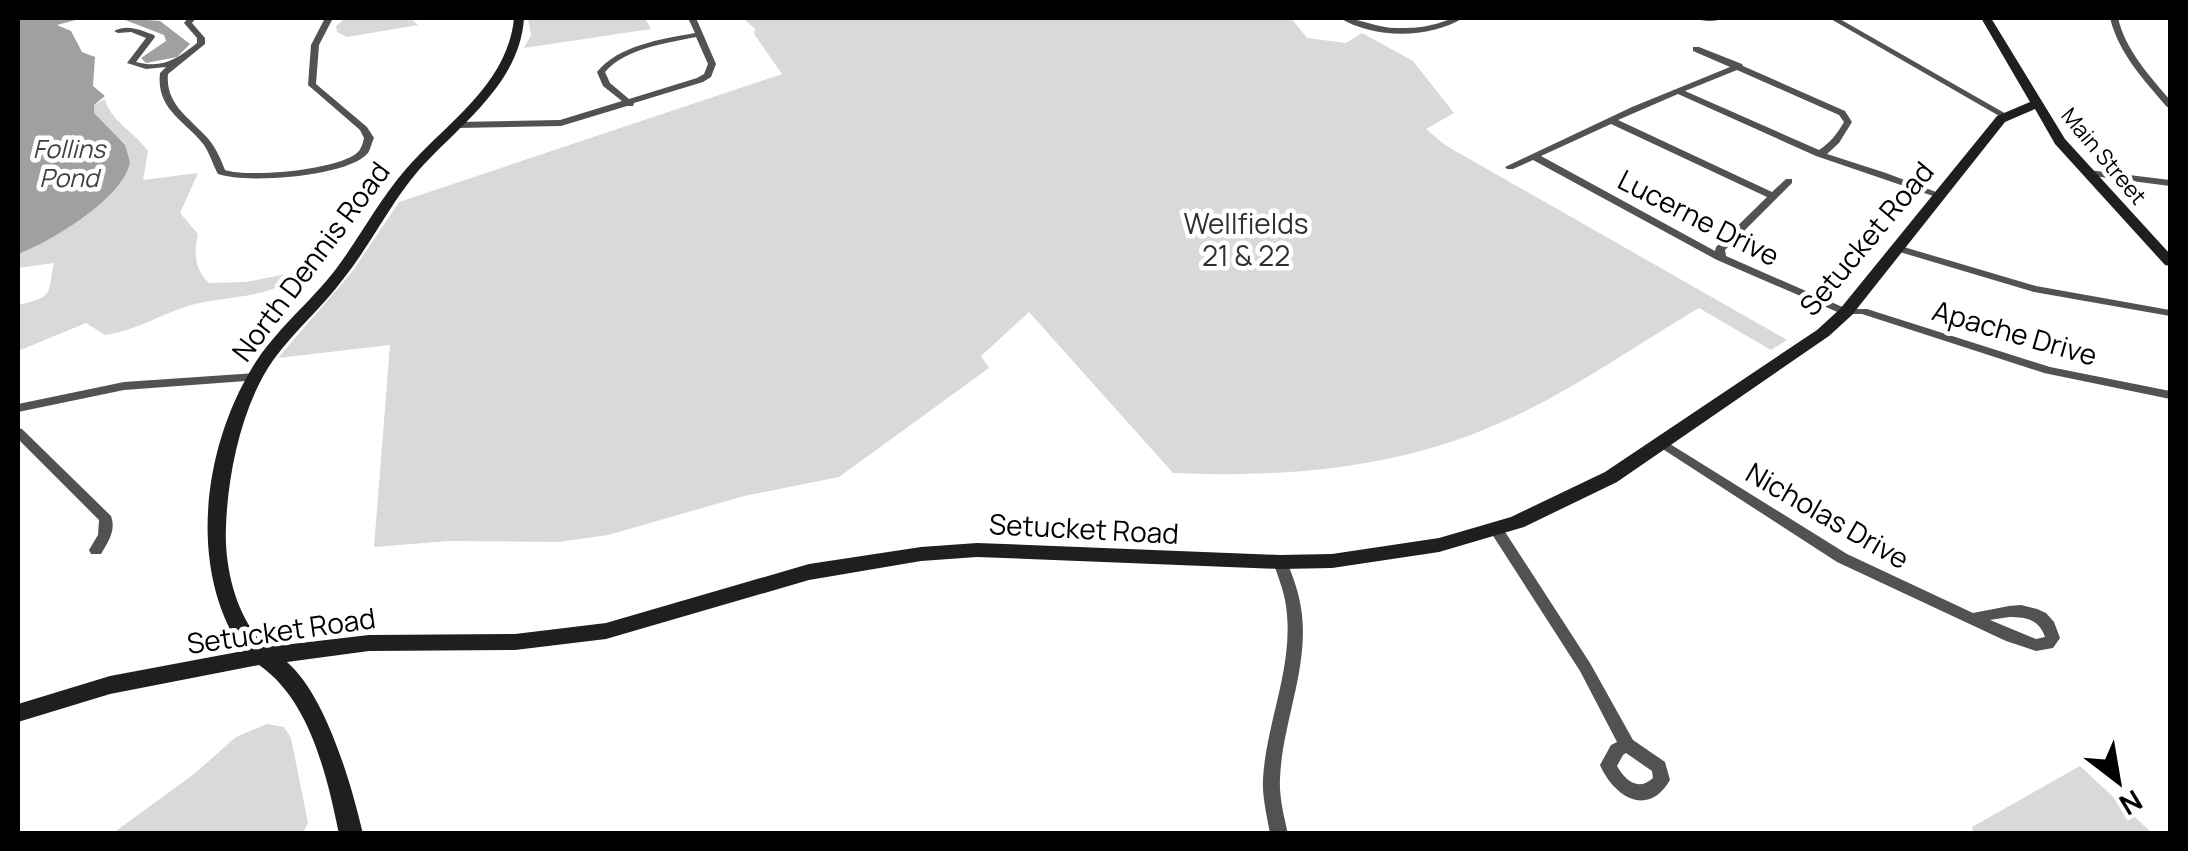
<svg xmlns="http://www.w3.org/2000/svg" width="2188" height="851" font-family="Manrope,sans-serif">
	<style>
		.green { fill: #d9d9d9 }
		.water { fill: #a0a0a0 }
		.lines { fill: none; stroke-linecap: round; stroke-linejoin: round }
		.street { fill: #525252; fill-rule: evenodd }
		.secondary { fill: #1f1f1f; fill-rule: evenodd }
		.labels { text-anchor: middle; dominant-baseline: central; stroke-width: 9; stroke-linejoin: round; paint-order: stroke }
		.far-street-label { font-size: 22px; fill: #000; stroke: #fff }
		.far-water-label { font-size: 25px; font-style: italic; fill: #414141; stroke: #fff }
		.street-label { font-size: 28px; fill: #000; stroke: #fff }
		.park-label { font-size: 28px; fill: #303030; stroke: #fff }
	</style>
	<rect width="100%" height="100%" fill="#fff"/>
	<g class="green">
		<path d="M346 18H410L418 25 347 37 337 32 336 26Z"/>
		<path d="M528 18H645L651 29 524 48 531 35Z"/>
		<path d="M743 18H1291L1307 38 1346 43 1362 33 1413 61 1454 113 1426 129 1445 145 1787 340 1771 350 1699 308C1638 344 1579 386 1515 416 1407 468 1291 478 1173 473L1029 312 981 356 989 368 839 477 744 496 608 535 558 542 449 541 374 547 390 345 278 358 352 272 399 202 782 74 754 34 755 29Z"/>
		<path d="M105 99C109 119 134 132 148 151L143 180 198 173 180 213 198 234C194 253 194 269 209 283L246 282 296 272 295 277C265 300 223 295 188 306 159 315 135 331 105 335L86 323 18 351V305C55 296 47 296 54 263L18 268V254L82 218 115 140 94 113V105Z"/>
		<path d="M267 724 284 727 291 738 308 823 303 833H113L194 774 236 737Z"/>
		<path d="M2080 766 2152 833H1973L1972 827Z"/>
	</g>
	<g class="water">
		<path d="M18 18H83L57 25 71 31 82 52 95 57 93 86 105 96 94 105V113L125 145 130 162C124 198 50 242 18 254Z"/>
		<path d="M120 18 160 21 190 44 177 57 146 63 141 58 166 41 164 35Z"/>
	</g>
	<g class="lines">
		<g class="street">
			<path d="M188 18H196L192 23 205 38V44L168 74C165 106 192 119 210 141 217 150 221 160 225 170 248 178 340 170 358 152 361 149 363 143 364 138L360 130 308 85 311 45 325 18H333L319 45 316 84 367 127 374 138C372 142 370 150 368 153 348 177 246 184 218 174 213 165 210 154 204 145 185 120 156 110 160 73L166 67 146 69 127 63 146 38 131 32 118 33 114 31C128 24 140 30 154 35L155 37 136 62C163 69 177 59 197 43V38L184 23Z"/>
			<path d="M688 18H696L716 64 711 77 703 82 634 103 633 106H627L561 126 457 128 453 125 457 122 560 120 622 101 603 86 597 72C619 45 662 39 695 33ZM696 37 708 64 704 74 697 78 629 99 610 83 605 72C626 48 667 43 696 37Z"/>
			<path d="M1340 18C1356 17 1377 28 1397 28 1408 28 1420 28 1431 25 1442 23 1451 17 1463 18 1429 39 1374 39 1340 18Z"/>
			<path d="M1696 18H1723C1717 22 1702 22 1696 18Z"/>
			<path d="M1829 18H1838L2008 115 2001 117Z"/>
			<path d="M2110 18H2118C2126 51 2149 75 2170 100V107H2167C2144 80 2119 54 2110 18Z"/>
			<path d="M1693 47H1699L1742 64 1743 66 1845 111 1852 122 1839 143 1827 154 1886 173 1944 195 1942 197H1936L1816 156 1678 94 1618 120 1772 192 1786 179H1792V183L1725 250 1726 256 1847 309H1867L2050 367 2170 391V399L2044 373 1862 314H1842L1717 260 1533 160 1513 169H1507L1505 167 1632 107 1730 67 1693 51ZM1737 70 1839 115 1844 122C1837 134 1830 143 1819 150L1685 91ZM1611 124 1767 197 1716 247 1715 251 1541 156Z"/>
			<path d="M2088 170 2170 180V186L2085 175V171Z"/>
			<path d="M1897 245 2036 286 2170 310V316L2034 292 1893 250 1892 248Z"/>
			<path d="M256 373 262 377 260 380 124 390 18 412V404L124 382Z"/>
			<path d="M18 428 22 429 111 516C116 530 109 541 101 554H91L89 550 98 535 99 520 18 439Z"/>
			<path d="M1662 439 1847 554 1973 613 2009 606 2021 605 2037 609 2046 613 2054 622 2060 638 2053 648 2036 651 2006 641 1837 562 1658 446 1656 443ZM2009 617C2026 617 2039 619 2045 637L2036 639 1990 620Z"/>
			<path d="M1495 523 1500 524 1590 663 1633 740 1665 762 1670 780C1648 818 1614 797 1600 765L1611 745 1617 742 1580 671 1488 528 1490 524ZM1626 753 1652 771 1653 778C1638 792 1625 780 1617 766L1623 755Z"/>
			<path d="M1280 557 1285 558 1287 562C1294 579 1300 596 1302 615 1308 671 1282 724 1280 779 1279 797 1284 816 1288 834H1270C1267 816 1262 797 1263 779 1266 724 1292 671 1287 615 1286 596 1279 579 1273 562L1275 558Z"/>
		</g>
		<path class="secondary" d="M514 18H524C520 84 459 125 418 171 390 204 371 244 344 278 323 307 295 330 274 359 242 404 228 472 226 526 224 567 236 618 266 647L369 635 515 634 606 623 809 564 921 547 977 543 1280 555 1332 554 1439 538 1511 517 1605 472 1817 330 1840 309 1997 116 2030 102 1981 18H1991L2065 139 2170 254V266L2165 265 2055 144 2035 109 2005 122 1852 315 1829 336 1617 482 1524 527 1439 552 1332 568 1280 569 977 557 921 561 809 580 606 639 515 650 369 651 287 662C326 696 351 783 363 834H339C327 776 310 700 259 665L110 694 18 722V704L110 676 243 651C187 570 203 449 252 368 274 331 309 304 336 269 360 237 379 200 406 169 446 123 508 84 514 18Z"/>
	</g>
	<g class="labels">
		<g class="far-street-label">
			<text transform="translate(2104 156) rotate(50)">Main Street</text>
		</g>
		<g class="far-water-label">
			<text x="69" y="148">Follins<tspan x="69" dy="29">Pond</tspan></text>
		</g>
		<g class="street-label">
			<text transform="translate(1699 217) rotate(27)">Lucerne Drive</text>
			<text transform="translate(1866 238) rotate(-50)">Setucket Road</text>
			<text transform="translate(310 261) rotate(-53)">North Dennis Road</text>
			<text transform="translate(2015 332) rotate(16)">Apache Drive</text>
			<text transform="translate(1828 515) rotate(30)">Nicholas Drive</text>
			<text transform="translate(1084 528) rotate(3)">Setucket Road</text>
			<text transform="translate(281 630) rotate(-8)">Setucket Road</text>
		</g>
		<g class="park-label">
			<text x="1246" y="223">Wellfields<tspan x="1246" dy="32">21 &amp; 22</tspan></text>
		</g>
	</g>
	<rect width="2188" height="851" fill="none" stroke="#000000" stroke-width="40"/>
	<g transform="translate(2118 781) rotate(149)" stroke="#ffffff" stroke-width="8" paint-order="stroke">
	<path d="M0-8L18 38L0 25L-18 38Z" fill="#000000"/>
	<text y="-15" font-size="28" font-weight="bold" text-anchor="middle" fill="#000000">N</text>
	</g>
</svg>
